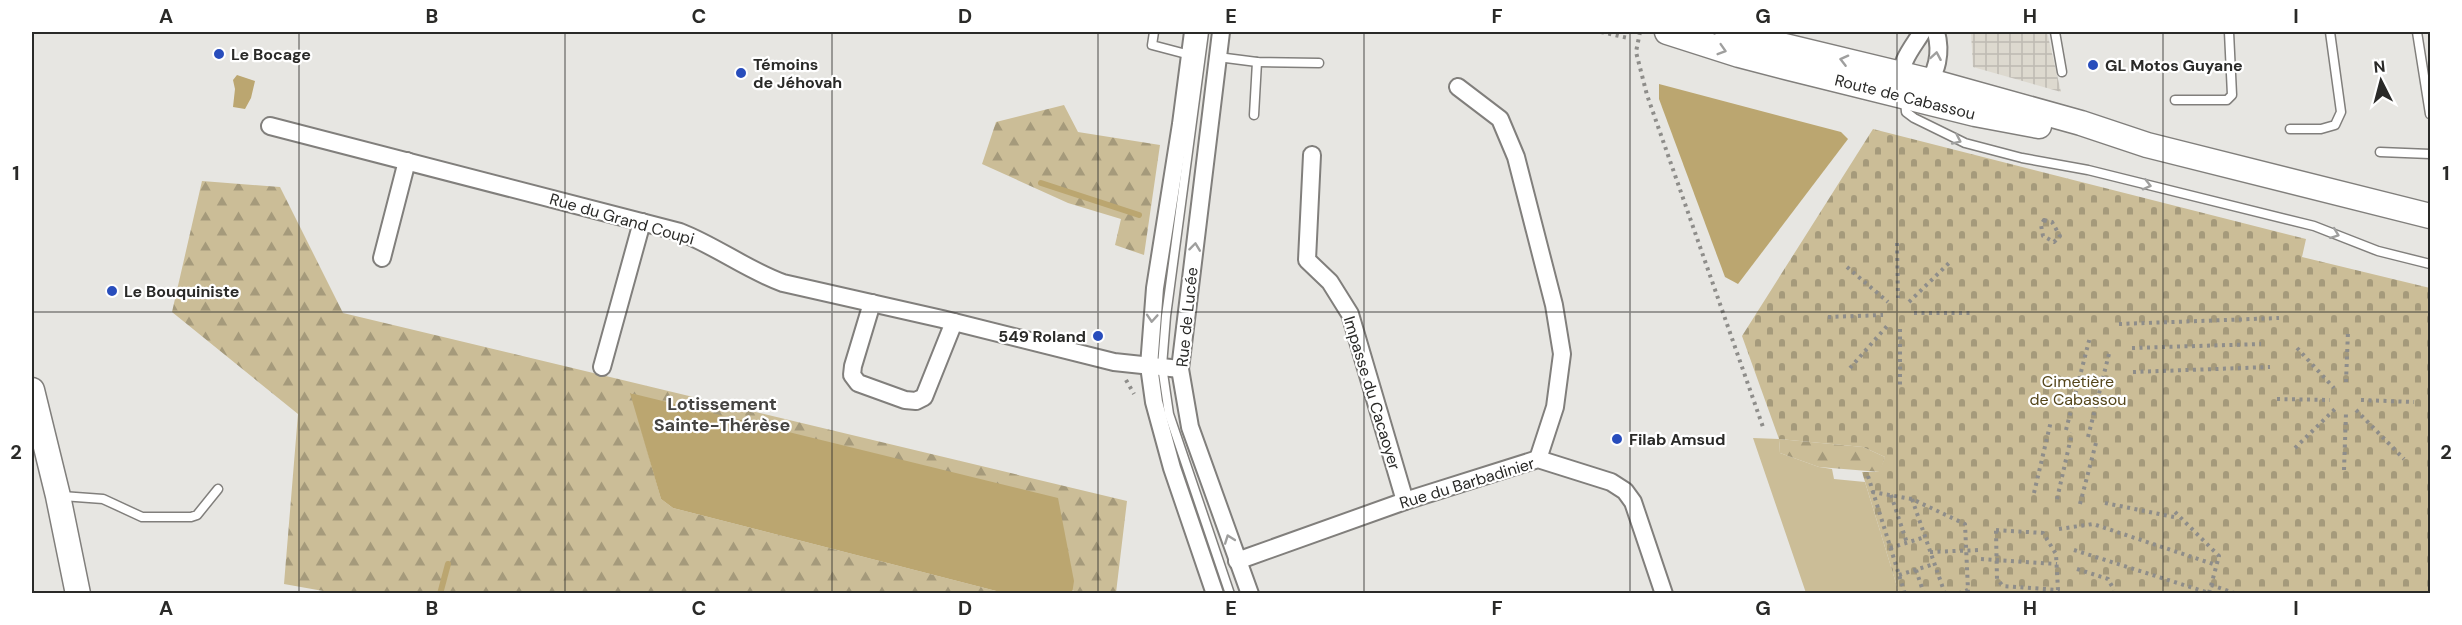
<svg xmlns="http://www.w3.org/2000/svg" width="2462" height="625" font-family="'DM Sans',sans-serif">
	<style>
		.industrial { fill: url(#industrial-grid) }
		.grass { fill: #cbbd97 }
		.forest { fill: url(#forest-firs) }
		.cemetery { fill: url(#cemetery-stones) }
		.water { fill: #bba670 }
		.lines { fill: none; stroke-linecap: round; stroke-linejoin: round }
		.stream { stroke: #bba670; stroke-width: 6 }
		.service-casing { stroke: #817f7c; stroke-width: 11 }
		.minor-casing { stroke: #817f7c; stroke-width: 20 }
		.secondary-casing { stroke: #817f7c; stroke-width: 27 }
		.path { stroke: #8e8d8a; stroke-width: 4; stroke-dasharray: 3 4.5; stroke-linecap: butt }
		.service { stroke: #fff; stroke-width: 8 }
		.minor { stroke: #fff; stroke-width: 16 }
		.secondary { stroke: #fff; stroke-width: 24 }
		.oneway { stroke: #9f9f9e }
		.grid { fill: none; stroke: #2a2a28; stroke-width: 1.5; stroke-opacity: 0.55 }
		.poi-dot { fill: #284dbc; stroke: #fff; stroke-width: 2 }
		.labels { text-anchor: middle; dominant-baseline: central; stroke-width: 4.5; stroke-linejoin: round; paint-order: stroke }
		.poi-label { font-size: 16px; font-weight: bold; fill: #2a2a28; stroke: #fff; text-anchor: start }
		.street-label { font-size: 16px; fill: #2a2a28; stroke: #fff }
		.park-label { font-size: 16px; fill: #54451a; stroke: #fff }
		.neighbourhood-label { font-size: 18px; font-weight: bold; fill: #444341; stroke: #fff }
		.neatline { fill: none; stroke: #2a2a28; stroke-width: 2 }
		.grid-label { font-size: 20px; text-anchor: middle; font-weight: bold; fill: #2a2a28 }
	</style>
	<defs>
		<pattern id="industrial-grid" width="8" height="8" patternUnits="userSpaceOnUse" patternTransform="scale(1.5)"><rect width="8" height="8" fill="#ddd9cf"/><path d="M0 4h8M4 0v8" fill="none" stroke="#bebab2"/></pattern>
		<pattern id="forest-firs" width="22" height="20" patternUnits="userSpaceOnUse" patternTransform="scale(1.5)"><rect width="22" height="20" fill="#cbbd97"/><path d="M5 1l3.5 6h-7zM16 11l3.5 6h-7z" fill="#a59a7b"/></pattern>
		<pattern id="cemetery-stones" width="16" height="16" patternUnits="userSpaceOnUse" patternTransform="scale(1.5)"><rect width="16" height="16" fill="#cbbd97"/><path d="M2 7V4a2 2 0 0 1 4 0v3zM10 15v-3a2 2 0 0 1 4 0v3z" fill="#a59a7b"/></pattern>
	</defs>
	<rect width="100%" height="100%" fill="#e7e6e2"/>
	<path class="industrial" d="M1971 32H2047L2061 92 1973 67Z"/>
	<path class="grass" d="M1753 438 1779 439 1780 453 1819 467 1832 469 1834 479 1865 482 1899 593H1806Z"/>
	<g class="forest">
		<path d="M1064 105 1078 132 1160 145 1144 255 1115 245 1121 219 1068 203 982 164 996 122Z"/>
		<path d="M202 181 280 187 343 313 1127 501 1116 593H1072L1074 591 631 393 661 499 673 508 1004 593 340 594 284 584 298 414 172 312Z"/>
		<path d="M1779 439 1863 447 1885 457 1880 472 1819 467 1780 453Z"/>
	</g>
	<path class="cemetery" d="M1873 129 2306 239 2302 257 2430 288V593H1899L1862 472H1879L1885 457 1863 447 1779 439 1742 336Z"/>
	<g class="water">
		<path d="M237 75 255 81 251 98 245 109 233 107 235 89 233 80Z"/>
		<path d="M1659 84 1841 132 1848 139 1738 284 1725 277 1659 99Z"/>
		<path d="M630 393 1058 498 1074 581 1072 594 1004 593 673 508 661 499Z"/>
	</g>
	<g class="lines">
		<g class="stream">
			<path d="M1041 183 1139 215"/>
			<path d="M440 594 448 564"/>
		</g>
		<g class="service-casing">
			<g id="service">
				<path d="M1154 32 1152 45 1190 55"/>
				<path d="M1204 32 1166 316 1162 366 1169 414 1230 594"/>
				<path d="M2055 32 2062 72"/>
				<path d="M2417 32 2430 114"/>
				<path d="M1218 57 1257 62 1319 63"/>
				<path d="M1905 100 1906 112 1914 118 1965 143 2022 158 2088 170 2314 226 2378 251 2430 264"/>
				<path d="M2175 100H2227L2232 95 2229 32"/>
				<path d="M1254 115 1257 62"/>
				<path d="M2290 129H2321L2335 125 2341 112 2330 32"/>
				<path d="M2380 152 2430 154"/>
				<path d="M62 496 103 499 142 517H191L197 515 218 489"/>
			</g>
		</g>
		<g class="minor-casing">
			<g id="minor">
				<path d="M1193 32 1181 124 1155 288 1149 366 1154 402 1172 468 1215 594"/>
				<path d="M1221 32 1180 369 1190 427 1250 594"/>
				<path d="M1902 82C1898 63 1913 47 1922 32"/>
				<path d="M1458 87 1500 119 1516 157 1554 305 1562 354 1555 407 1538 459"/>
				<path d="M1921 87C1939 76 1941 50 1936 32"/>
				<path d="M270 126 680 232C716 246 747 270 783 283L942 319 1114 362 1180 369"/>
				<path d="M1312 155 1307 260 1330 282 1350 314 1405 501"/>
				<path d="M382 258 407 161"/>
				<path d="M872 303 853 366 852 375 858 383 905 400 916 401 924 397 954 322"/>
				<path d="M602 367 642 222"/>
				<path d="M1237 561 1405 501 1538 459 1611 482 1625 491 1633 502 1664 594"/>
			</g>
		</g>
		<g class="secondary-casing">
			<g id="secondary">
				<path d="M1667 32 1739 55 1789 68 1975 114 2039 126"/>
				<path d="M1727 32 1930 81 2081 123 2147 145 2430 216"/>
				<path d="M32 390 58 496 78 594"/>
			</g>
		</g>
		<g class="path">
			<path d="M1601 32 1628 38"/>
			<path d="M1640 32 1636 52 1647 95 1764 430"/>
			<path d="M2044 220 2052 222 2060 236 2054 242 2043 236 2041 225Z"/>
			<path d="M1897 243 1898 298"/>
			<path d="M1847 267 1888 302"/>
			<path d="M1909 302 1949 263"/>
			<path d="M1914 313H1971"/>
			<path d="M1828 317 1883 315"/>
			<path d="M2119 324 2279 318"/>
			<path d="M1900 329V386"/>
			<path d="M2132 348 2261 344"/>
			<path d="M2297 348 2334 388"/>
			<path d="M1850 368 1888 325"/>
			<path d="M2133 372 2270 367"/>
			<path d="M1126 380 1134 394"/>
			<path d="M2346 382 2348 331"/>
			<path d="M2277 399 2330 400"/>
			<path d="M2361 400 2414 402"/>
			<path d="M2356 410 2404 459"/>
			<path d="M2066 430 2090 337"/>
			<path d="M2088 437 2110 350"/>
			<path d="M2295 448 2335 409"/>
			<path d="M2344 470 2346 413"/>
			<path d="M1868 476 1905 594"/>
			<path d="M1872 492 1912 499 1965 524 1968 590 1957 594"/>
			<path d="M2034 493 2051 421"/>
			<path d="M1891 495 1907 543"/>
			<path d="M1912 499 1945 594"/>
			<path d="M2057 499 2072 433"/>
			<path d="M2105 503 2174 517"/>
			<path d="M2080 504 2097 439"/>
			<path d="M2175 512 2219 556 2209 593"/>
			<path d="M2059 529 2093 524 2216 565"/>
			<path d="M1996 530 2043 533 2056 554 2058 590 2003 586 1997 579Z"/>
			<path d="M1890 548 1925 537"/>
			<path d="M2074 550 2209 593"/>
			<path d="M1930 552 1980 550"/>
			<path d="M1981 559 2057 564"/>
			<path d="M2077 569 2108 579 2114 590"/>
			<path d="M1916 570 1924 594"/>
			<path d="M1899 575 1934 564"/>
			<path d="M2211 585 2237 594"/>
		</g>
		<use href="#service" class="service"/>
		<use href="#minor" class="minor"/>
		<use href="#secondary" class="secondary"/>
	</g>
	<defs><path id="oneway-chevron" d="M-2-3.5L2.5 0L-2 3.5" fill="none" stroke-width="1.6" stroke-linecap="round" stroke-linejoin="round" transform="scale(1.5)"/></defs>
	<g class="oneway">
		<use href="#oneway-chevron" transform="translate(1722 50) rotate(17)"/>
		<use href="#oneway-chevron" transform="translate(1936 56) rotate(-80)"/>
		<use href="#oneway-chevron" transform="translate(1844 60) rotate(-166)"/>
		<use href="#oneway-chevron" transform="translate(1957 140) rotate(25)"/>
		<use href="#oneway-chevron" transform="translate(2147 185) rotate(14)"/>
		<use href="#oneway-chevron" transform="translate(2335 234) rotate(21)"/>
		<use href="#oneway-chevron" transform="translate(1195 247) rotate(-83)"/>
		<use href="#oneway-chevron" transform="translate(1152 318) rotate(94)"/>
		<use href="#oneway-chevron" transform="translate(1229 539) rotate(-110)"/>
	</g>
	<path class="grid" d="M299 32V594M565 32V594M832 32V594M1098 32V594M1364 32V594M1630 32V594M1897 32V594M2163 32V594M32 312H2430"/>
	<g class="poi-dot">
		<circle cx="219" cy="54" r="6"/>
		<circle cx="2093" cy="65" r="6"/>
		<circle cx="741" cy="73" r="6"/>
		<circle cx="112" cy="291" r="6"/>
		<circle cx="1098" cy="336" r="6"/>
		<circle cx="1617" cy="439" r="6"/>
	</g>
	<g class="labels">
		<g class="poi-label">
			<text x="231" y="54">Le Bocage</text>
			<text x="753" y="64">Témoins<tspan x="753" dy="18">de Jéhovah</tspan></text>
			<text x="2105" y="65">GL Motos Guyane</text>
			<text x="124" y="291">Le Bouquiniste</text>
			<text x="1086" y="336" text-anchor="end">549 Roland</text>
			<text x="1629" y="439">Filab Amsud</text>
		</g>
		<g class="street-label">
			<text transform="translate(1905 97) rotate(14)">Route de Cabassou</text>
			<text transform="translate(622 219) rotate(16)">Rue du Grand Coupi</text>
			<text transform="translate(1187 317) rotate(-84)">Rue de Lucée</text>
			<text transform="translate(1372 393) rotate(73)">Impasse du Cacaoyer</text>
			<text transform="translate(1467 483) rotate(-17)">Rue du Barbadinier</text>
		</g>
		<g class="park-label">
			<text x="2078" y="381">Cimetière<tspan x="2078" dy="18">de Cabassou</tspan></text>
		</g>
		<g class="neighbourhood-label">
			<text x="722" y="404">Lotissement<tspan x="722" dy="21">Sainte-Thérèse</tspan></text>
		</g>
	</g>
	<rect width="2462" height="625" fill="none" stroke="#ffffff" stroke-width="66"/>
	<g transform="translate(2381 81) rotate(354)" stroke="#ffffff" stroke-width="4.5" paint-order="stroke">
	<path d="M0-4.5L10 22L0 15L-10 22Z" fill="#2a2a28"/>
	<text y="-9" font-size="16" font-weight="bold" text-anchor="middle" fill="#2a2a28">N</text>
	</g>
	<rect x="33" y="33" width="2396" height="559" class="neatline"/>
	<g class="grid-label">
		<text x="166" y="23">A</text>
		<text x="432" y="23">B</text>
		<text x="699" y="23">C</text>
		<text x="965" y="23">D</text>
		<text x="1231" y="23">E</text>
		<text x="1497" y="23">F</text>
		<text x="1763" y="23">G</text>
		<text x="2030" y="23">H</text>
		<text x="2296" y="23">I</text>
		<text x="16" y="180">1</text>
		<text x="2446" y="180">1</text>
		<text x="16" y="459">2</text>
		<text x="2446" y="459">2</text>
		<text x="166" y="615">A</text>
		<text x="432" y="615">B</text>
		<text x="699" y="615">C</text>
		<text x="965" y="615">D</text>
		<text x="1231" y="615">E</text>
		<text x="1497" y="615">F</text>
		<text x="1763" y="615">G</text>
		<text x="2030" y="615">H</text>
		<text x="2296" y="615">I</text>
	</g>
</svg>
